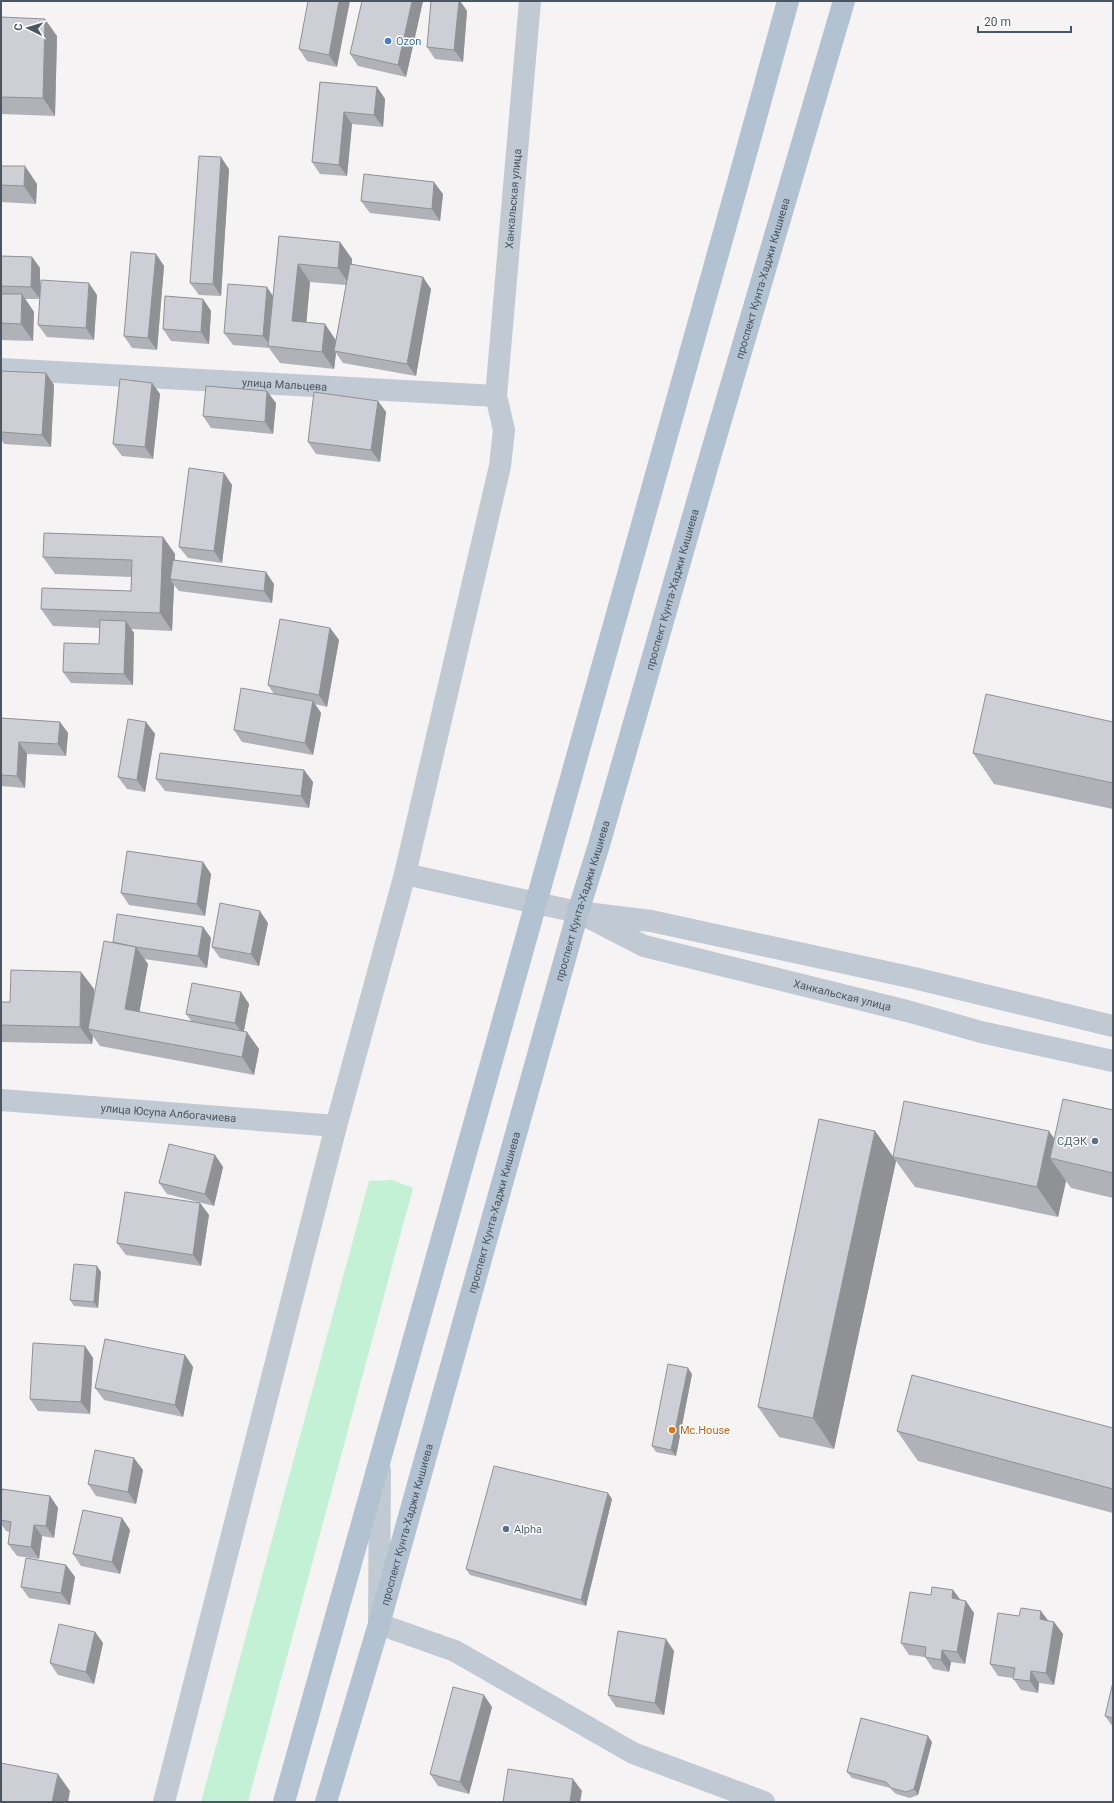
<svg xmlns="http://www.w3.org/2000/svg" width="1114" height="1803" font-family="Roboto,sans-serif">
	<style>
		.grass { fill: #c3f1d5 }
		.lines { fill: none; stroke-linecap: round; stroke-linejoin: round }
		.minor { stroke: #c1cad2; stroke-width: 22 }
		.tertiary { stroke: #c1cad2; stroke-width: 22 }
		.primary { stroke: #b3c2d1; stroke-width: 22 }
		.wall { fill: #b0b2b7; fill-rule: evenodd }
		.shaded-wall { fill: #909195 }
		.building { fill: #cdcfd5; stroke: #909195 }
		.shop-dot { fill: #3f7fe0; stroke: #fff; stroke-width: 1.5 }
		.service-dot { fill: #5c6f8a; stroke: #fff; stroke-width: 1.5 }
		.food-dot { fill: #e8710a; stroke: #fff; stroke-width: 1.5 }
		.labels { text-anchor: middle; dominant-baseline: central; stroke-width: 3; stroke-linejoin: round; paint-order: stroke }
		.shop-label { font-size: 11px; fill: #366cbe; stroke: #fff; text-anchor: start }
		.street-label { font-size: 11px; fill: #4a5661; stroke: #fff }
		.service-label { font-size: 11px; fill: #4e5e75; stroke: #fff; text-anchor: end }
		.food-label { font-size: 11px; fill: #c56008; stroke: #fff; text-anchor: start }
	</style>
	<rect width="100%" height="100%" fill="#f5f3f3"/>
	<path class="grass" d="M392 1180 413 1188 248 1802H201L369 1181Z"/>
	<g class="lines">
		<g class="minor">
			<path id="s1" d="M1 369 496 396 504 430 500 466 405 874 336 1126 164 1802"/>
			<path id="s2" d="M496 396 530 1"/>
			<path d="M405 874 536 903"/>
			<path id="s3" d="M1 1100 336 1126"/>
			<path d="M380 1470 379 1624 455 1651 633 1753 764 1802"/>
		</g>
		<g class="tertiary">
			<path d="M536 903 578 912"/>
			<path id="s4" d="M1113 1026 914 978 651 921 578 912 644 946 907 1011 981 1032 1113 1061"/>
		</g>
		<g class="primary">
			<path d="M284 1802C451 1201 623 602 788 1"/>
			<path id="s5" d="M326 1802 379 1624 578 912 599 845 710 457 844 1"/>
		</g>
	</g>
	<g class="wall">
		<path d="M308 1 337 67 307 61 299 49Z"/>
		<path d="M423 1 406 77 358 66 350 54Z"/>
		<path d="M459 1H460L467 11 463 62 435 59 427 47Z"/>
		<path d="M1 17 57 36 55 116 1 114Z"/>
		<path d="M320 82 377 87 385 99 383 127 352 124 347 176 320 174 312 162Z"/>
		<path d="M1 166 37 184 36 204 1 202Z"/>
		<path d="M229 169 221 296 199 295 190 283Z"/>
		<path d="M443 194 440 221 370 213 361 201Z"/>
		<path d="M279 236 340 242 352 259V265L431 289 416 376 343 363 336 353 334 369 280 363 269 348 233 345 224 333 273 296ZM310 282 346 285 336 341 325 324 306 322Z"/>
		<path d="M156 254 164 266 157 350 132 348 124 336Z"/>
		<path d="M1 256 32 257 40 268V299H25L34 312 33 341 1 340Z"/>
		<path d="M97 295 94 340 47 337 38 325Z"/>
		<path d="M203 299 211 311 209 344 171 341 163 329Z"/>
		<path d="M1 371 46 373 54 385 51 447 4 444 1 439Z"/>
		<path d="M152 383 160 394 153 459 122 456 113 444Z"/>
		<path d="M378 401 386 412 380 462 316 454 308 442Z"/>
		<path d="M276 403 273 434 211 428 203 416Z"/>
		<path d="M224 473 232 485 222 563 188 558 179 547Z"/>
		<path d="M163 537 175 554V560L274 584 272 603 179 591 174 585 172 631 131 629 134 633 133 685 71 683 63 672 99 644 100 628 53 626 41 609 131 591 132 577 55 574 43 557Z"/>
		<path d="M330 628 339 640 327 707 315 704 321 713 313 755 242 742 234 730 274 694 268 685Z"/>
		<path d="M1 718 60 722 68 733 66 756 27 754 25 788 1 786Z"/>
		<path d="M146 722 155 734 145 792 127 789 118 777Z"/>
		<path d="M1113 722V809L994 784 973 753Z"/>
		<path d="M304 770 313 782 309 808 165 791 156 779Z"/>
		<path d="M203 862 211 874 205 916 129 905 121 893Z"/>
		<path d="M268 923 259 966 220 958 212 947Z"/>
		<path d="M203 927 211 938 207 968 144 959 148 964 139 1012 192 1022 186 1014 241 992 249 1004 244 1031 259 1049 254 1075 100 1046 93 1036 92 1044 1 1042V1002H10L81 972 94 989 93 1000 113 942Z"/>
		<path d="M1113 1110V1198L1071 1188 1066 1181 1058 1217 915 1187 893 1157 1054 1139Z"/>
		<path d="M875 1131 896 1161 834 1449 779 1437 758 1407Z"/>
		<path d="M215 1155 223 1167 214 1206 167 1194 159 1183Z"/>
		<path d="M200 1203 209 1215 201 1266 126 1255 117 1243Z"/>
		<path d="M101 1272 98 1308 74 1306 70 1300Z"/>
		<path d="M85 1346 93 1358 90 1414 38 1411 30 1399Z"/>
		<path d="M185 1355 193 1367 183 1417 104 1400 95 1388Z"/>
		<path d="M692 1374 676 1456 656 1452 652 1446Z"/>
		<path d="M1113 1428V1513L918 1461 897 1431Z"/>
		<path d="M143 1470 136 1504 96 1496 88 1484Z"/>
		<path d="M50 1496 58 1508 54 1538 42 1536 39 1559 17 1556 8 1544 10 1532 6 1531 1 1524V1498Z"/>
		<path d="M612 1499 586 1606 470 1575 466 1569Z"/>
		<path d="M122 1518 130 1530 120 1574 81 1566 73 1554Z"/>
		<path d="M66 1565 75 1577 70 1605 29 1598 21 1587Z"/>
		<path d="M953 1590 960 1600 974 1613 965 1664 951 1662 949 1672 933 1669 925 1657 909 1655 901 1643 931 1595Z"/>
		<path d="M1048 1621 1054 1622 1063 1634 1054 1685 1039 1683 1038 1693 1021 1690 1013 1678 998 1676 990 1664Z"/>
		<path d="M95 1632 103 1643 94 1684 58 1675 50 1663Z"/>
		<path d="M674 1651 664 1715 616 1707 608 1695Z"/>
		<path d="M1113 1682V1727L1105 1716Z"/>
		<path d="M492 1707 469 1794 438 1786 430 1774Z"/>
		<path d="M932 1742 918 1795 910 1798 896 1794 890 1788 852 1778 847 1772Z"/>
	</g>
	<g class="shaded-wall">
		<path d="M339 1H350L337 67 329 55Z"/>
		<path d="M412 1H423L406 77 398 65Z"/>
		<path d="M459 1H460L467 11 463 62 454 50Z"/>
		<path d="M45 19 57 36 55 116 43 98Z"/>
		<path d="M377 87 385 99 383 127 374 115Z"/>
		<path d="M344 112 352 124 347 176 339 165Z"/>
		<path d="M221 157 229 169 221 296 213 284Z"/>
		<path d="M25 166 37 184 36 204 24 186Z"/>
		<path d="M434 182 443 194 440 221 432 209Z"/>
		<path d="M340 242 352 259 350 285 338 268Z"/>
		<path d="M156 254 164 266 157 350 148 338Z"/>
		<path d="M32 257 40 268V299L31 287Z"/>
		<path d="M298 264 310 282 305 338 292 321Z"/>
		<path d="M423 277 431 289 416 376 407 364Z"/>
		<path d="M89 283 97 295 94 340 86 328Z"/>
		<path d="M267 287 275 299 271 346 263 336Z"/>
		<path d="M22 294 34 312 33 341 21 324Z"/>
		<path d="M203 299 211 311 209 344 201 332Z"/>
		<path d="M325 324 337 342 334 351 336 353 334 369 322 352Z"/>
		<path d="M46 373 54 385 51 447 42 435Z"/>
		<path d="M152 383 160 394 153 459 145 447Z"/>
		<path d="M267 391 276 403 273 434 265 422Z"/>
		<path d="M378 401 386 412 380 462 371 450Z"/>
		<path d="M224 473 232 485 222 563 214 551Z"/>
		<path d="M163 537 175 554 174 580 170 579 174 585 172 631 160 613Z"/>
		<path d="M266 572 274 584 272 603 264 591Z"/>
		<path d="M126 621 134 633 133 685 124 674Z"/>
		<path d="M330 628 339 640 327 707 319 695Z"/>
		<path d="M313 701 321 713 313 755 305 743Z"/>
		<path d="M60 722 68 733 66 756 58 744Z"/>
		<path d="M146 722 155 734 145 792 137 780Z"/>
		<path d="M19 742 27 754 25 788 17 776Z"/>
		<path d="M304 770 313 782 309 808 301 796Z"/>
		<path d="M203 862 211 874 205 916 197 904Z"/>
		<path d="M260 911 268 923 259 966 251 954Z"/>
		<path d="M203 927 211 938 207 968 198 956Z"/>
		<path d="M136 947 148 964 137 1026 125 1009Z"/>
		<path d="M81 972 94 989 93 1030 88 1029 93 1036 92 1044 80 1027Z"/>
		<path d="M241 992 249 1004 243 1035 235 1023Z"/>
		<path d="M247 1032 259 1049 254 1075 242 1057Z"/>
		<path d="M875 1131 896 1161 834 1449 813 1418Z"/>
		<path d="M1049 1131 1070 1161 1050 1158 1066 1181 1058 1217 1037 1187Z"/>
		<path d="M215 1155 223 1167 214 1206 205 1194Z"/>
		<path d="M200 1203 209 1215 201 1266 193 1255Z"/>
		<path d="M97 1266 101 1272 98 1308 94 1302Z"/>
		<path d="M85 1346 93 1358 90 1414 81 1402Z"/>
		<path d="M185 1355 193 1367 183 1417 175 1405Z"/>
		<path d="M688 1368 692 1374 676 1456 671 1450Z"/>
		<path d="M134 1458 143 1470 136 1504 128 1492Z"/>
		<path d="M608 1493 612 1499 586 1606 581 1600Z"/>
		<path d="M50 1496 58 1508 54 1538 46 1526Z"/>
		<path d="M122 1518 130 1530 120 1574 112 1562Z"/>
		<path d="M34 1525 42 1536 39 1559 31 1547Z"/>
		<path d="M66 1565 75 1577 70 1605 61 1593Z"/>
		<path d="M953 1590 962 1602 952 1598Z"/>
		<path d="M966 1601 974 1613 965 1664 957 1652Z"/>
		<path d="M1041 1611 1050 1623 1040 1619Z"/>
		<path d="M1054 1622 1063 1634 1054 1685 1046 1673Z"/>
		<path d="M95 1632 103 1643 94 1684 86 1672Z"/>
		<path d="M666 1639 674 1651 664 1715 655 1703Z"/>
		<path d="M942 1650 951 1662 949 1672 941 1660Z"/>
		<path d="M1031 1671 1039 1683 1038 1693 1030 1681Z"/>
		<path d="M484 1695 492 1707 469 1794 460 1782Z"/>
		<path d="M928 1736 932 1742 918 1795 914 1789Z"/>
		<path d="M58 1774 70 1791 68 1802H52Z"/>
		<path d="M573 1779 582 1791 580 1802H570Z"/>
	</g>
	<g class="building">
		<path d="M308 1H339L329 55 299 49Z"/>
		<path d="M362 1H412L398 65 350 54Z"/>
		<path d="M431 1H459L454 50 427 47Z"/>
		<path d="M1 17 45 19 43 98 1 97Z"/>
		<path d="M320 82 377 87 374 115 344 112 339 165 312 162Z"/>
		<path d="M199 156 221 157 213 284 190 283Z"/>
		<path d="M1 166H25L24 186 1 185Z"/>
		<path d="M364 174 434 182 432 209 361 201Z"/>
		<path d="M279 236 340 242 338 268 298 264 292 321 325 324 322 352 268 346Z"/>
		<path d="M131 252 156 254 148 338 124 336Z"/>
		<path d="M1 256 32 257 31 287 1 286Z"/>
		<path d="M350 264 423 277 407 364 334 351Z"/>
		<path d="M41 280 89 283 86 328 38 325Z"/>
		<path d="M228 284 267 287 263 336 224 333Z"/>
		<path d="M1 294H22L21 324 1 323Z"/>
		<path d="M165 296 203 299 201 332 163 329Z"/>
		<path d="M1 371 46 373 42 435 1 432Z"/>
		<path d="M120 379 152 383 145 447 113 444Z"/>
		<path d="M206 386 267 391 265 422 203 416Z"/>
		<path d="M314 392 378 401 371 450 308 442Z"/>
		<path d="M189 468 224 473 214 551 179 547Z"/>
		<path d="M44 533 163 537 160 613 41 609 42 588 131 591 132 560 43 557Z"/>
		<path d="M173 560 266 572 264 591 170 579Z"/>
		<path d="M280 619 330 628 319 695 268 685Z"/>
		<path d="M100 620 126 621 124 674 63 672 64 643 99 644Z"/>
		<path d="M241 688 313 701 305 743 234 730Z"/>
		<path d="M986 694 1113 722V783L973 753Z"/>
		<path d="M1 718 60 722 58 744 19 742 17 776 1 775Z"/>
		<path d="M128 719 146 722 137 780 118 777Z"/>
		<path d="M160 753 304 770 301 796 156 779Z"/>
		<path d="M127 851 203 862 197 904 121 893Z"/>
		<path d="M220 903 260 911 251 954 212 947Z"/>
		<path d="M117 914 203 927 198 956 136 947 113 942Z"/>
		<path d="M104 941 136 947 125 1009 247 1032 242 1057 88 1029Z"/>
		<path d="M11 970 81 972 80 1027 1 1025V1002H10Z"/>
		<path d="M192 983 241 992 235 1023 186 1014Z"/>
		<path d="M1063 1099 1113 1110V1173L1050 1158Z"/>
		<path d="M904 1101 1049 1131 1037 1187 893 1157Z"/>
		<path d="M819 1119 875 1131 813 1418 758 1407Z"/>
		<path d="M169 1144 215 1155 205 1194 159 1183Z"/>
		<path d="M125 1192 200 1203 193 1255 117 1243Z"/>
		<path d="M74 1264 97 1266 94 1302 70 1300Z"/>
		<path d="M105 1339 185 1355 175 1405 95 1388Z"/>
		<path d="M33 1343 85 1346 81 1402 30 1399Z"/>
		<path d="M668 1364 688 1368 671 1450 652 1446Z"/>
		<path d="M912 1375 1113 1428V1489L897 1431Z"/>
		<path d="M95 1450 134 1458 128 1492 88 1484Z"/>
		<path d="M494 1466 608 1493 581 1600 466 1569Z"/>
		<path d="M2 1489 50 1496 46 1526 34 1525 31 1547 8 1544 11 1522 1 1520V1498Z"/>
		<path d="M83 1510 122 1518 112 1562 73 1554Z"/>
		<path d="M26 1558 66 1565 61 1593 21 1587Z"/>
		<path d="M932 1587 953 1590 952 1598 966 1601 957 1652 942 1650 941 1660 925 1657 926 1647 901 1643 910 1592 931 1595Z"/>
		<path d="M1021 1608 1041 1611 1040 1619 1054 1622 1046 1673 1031 1671 1030 1681 1013 1679 1015 1668 990 1664 998 1613 1019 1616Z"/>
		<path d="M59 1624 95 1632 86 1672 50 1663Z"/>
		<path d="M618 1631 666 1639 655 1703 608 1695Z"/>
		<path d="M1113 1682V1718L1105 1716Z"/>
		<path d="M453 1687 484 1695 460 1782 430 1774Z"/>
		<path d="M861 1718 928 1736 914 1789 906 1792 891 1788 886 1782 847 1772Z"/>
		<path d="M1 1763 58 1774 52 1802H1Z"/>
		<path d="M508 1769 573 1779 570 1802H503Z"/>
	</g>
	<circle class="shop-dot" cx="388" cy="41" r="4"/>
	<g class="service-dot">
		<circle cx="1095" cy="1141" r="4"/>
		<circle cx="506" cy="1529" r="4"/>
	</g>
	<circle class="food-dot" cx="672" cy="1430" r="4"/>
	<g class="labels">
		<g class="shop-label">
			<text x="396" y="41">Ozon</text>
		</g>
		<g class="street-label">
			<text stroke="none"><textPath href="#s2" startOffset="198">Ханкальская улица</textPath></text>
			<text stroke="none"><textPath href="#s5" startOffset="1585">проспект Кунта-Хаджи Кишиева</textPath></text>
			<text stroke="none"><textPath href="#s1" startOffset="284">улица Мальцева</textPath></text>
			<text stroke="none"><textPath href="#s5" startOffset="1261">проспект Кунта-Хаджи Кишиева</textPath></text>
			<text stroke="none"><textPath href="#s5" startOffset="937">проспект Кунта-Хаджи Кишиева</textPath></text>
			<text stroke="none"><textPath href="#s4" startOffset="826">Ханкальская улица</textPath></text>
			<text stroke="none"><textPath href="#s3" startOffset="168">улица Юсупа Албогачиева</textPath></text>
			<text stroke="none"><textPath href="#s5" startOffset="613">проспект Кунта-Хаджи Кишиева</textPath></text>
			<text stroke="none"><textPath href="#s5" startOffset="289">проспект Кунта-Хаджи Кишиева</textPath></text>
		</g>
		<g class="service-label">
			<text x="1087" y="1141">СДЭК</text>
			<text x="514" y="1529" text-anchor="start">Alpha</text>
		</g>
		<g class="food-label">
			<text x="680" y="1430">Mc.House</text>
		</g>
	</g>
	<rect width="1114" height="1803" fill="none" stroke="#4a5661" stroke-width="4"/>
	<g transform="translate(28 28) rotate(275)" stroke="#ffffff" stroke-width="3" paint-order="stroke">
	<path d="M0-3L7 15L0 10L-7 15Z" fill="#4a5661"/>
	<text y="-6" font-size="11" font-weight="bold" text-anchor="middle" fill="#4a5661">С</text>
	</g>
	<path d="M978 26v6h93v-6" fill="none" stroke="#4a5661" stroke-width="2"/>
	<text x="984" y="26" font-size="12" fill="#4a5661" stroke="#ffffff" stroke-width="3" paint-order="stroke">20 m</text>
</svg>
